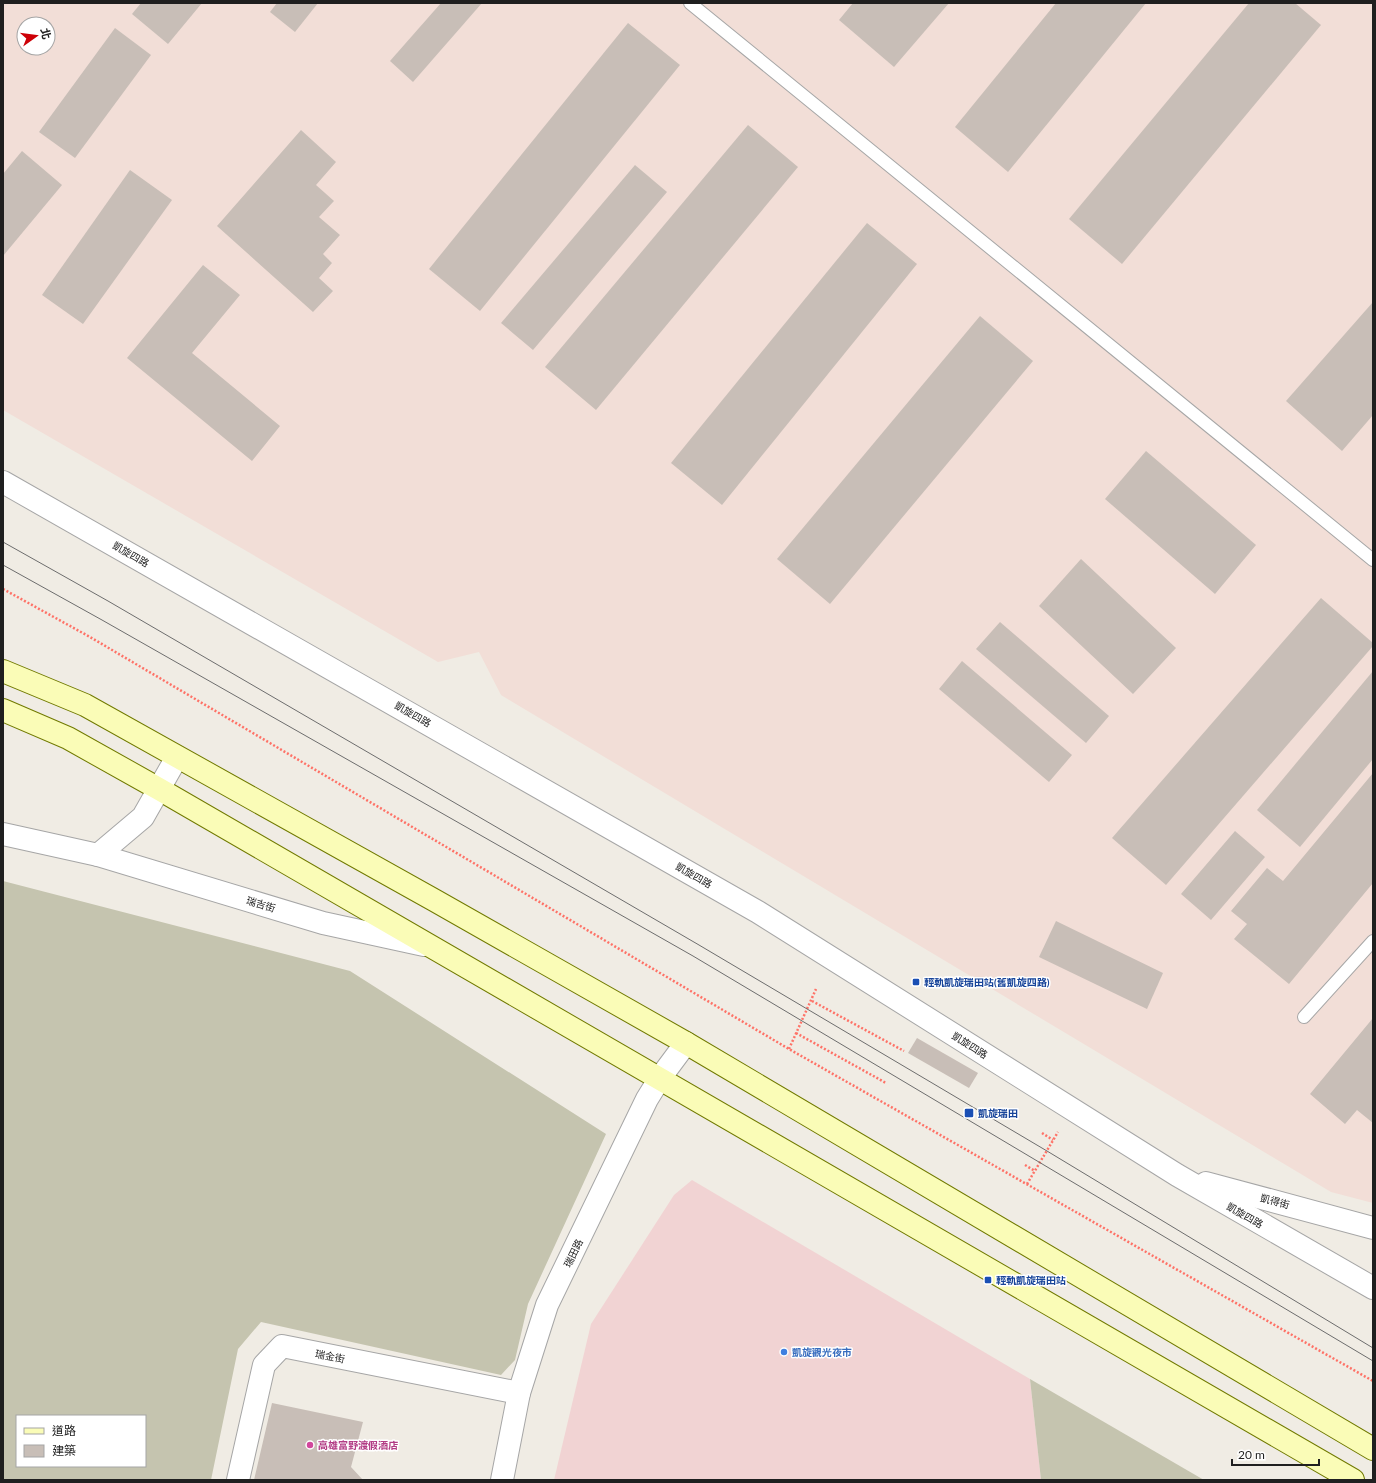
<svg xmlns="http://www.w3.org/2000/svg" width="1376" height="1483" font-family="Lato,'Noto Sans TC',sans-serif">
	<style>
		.commercial { fill: #f1d3d3 }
		.military { fill: #f2ded7; fill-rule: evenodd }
		.construction { fill: #c5c4af; fill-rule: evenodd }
		.building { fill: #c8beb7 }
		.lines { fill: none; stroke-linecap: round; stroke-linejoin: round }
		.lane-casing { stroke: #a6a6a6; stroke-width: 14 }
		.street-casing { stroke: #a6a6a6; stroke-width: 24 }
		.secondary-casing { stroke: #717a01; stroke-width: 24 }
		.path { stroke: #fe7267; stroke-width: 2.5; stroke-dasharray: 2 2; stroke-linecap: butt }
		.lane { stroke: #fff; stroke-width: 12 }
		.street { stroke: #fff; stroke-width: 22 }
		.secondary { stroke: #fafcb7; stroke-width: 22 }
		.tram { stroke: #6d6d6d; stroke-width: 1 }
		.transit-dot { fill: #1a4fb4; stroke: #fff; stroke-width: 1.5 }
		.shop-dot { fill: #3f7fe0; stroke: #fff; stroke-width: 1.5 }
		.hotel-dot { fill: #d1479c; stroke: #fff; stroke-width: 1.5 }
		.labels { text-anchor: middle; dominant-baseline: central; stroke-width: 3; stroke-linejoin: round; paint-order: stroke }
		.street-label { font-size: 10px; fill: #1f1f1f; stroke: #fff }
		.transit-label { font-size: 10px; font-weight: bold; fill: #164399; stroke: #fff; text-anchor: start }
		.shop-label { font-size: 10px; font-weight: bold; fill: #366cbe; stroke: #fff; text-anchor: start }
		.hotel-label { font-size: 10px; font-weight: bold; fill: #b23c85; stroke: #fff; text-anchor: start }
	</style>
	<rect width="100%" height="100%" fill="#f0ece4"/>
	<path class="commercial" d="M692 1180 1030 1379 1041 1480H554L591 1324 674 1195Z"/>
	<path class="military" d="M3 3H1373V1203L1331 1192 501 695 479 652 438 662 3 410ZM24 24H48V48H24Z"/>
	<g class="construction">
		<path d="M3 881 350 971 606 1134 528 1304 515 1360 501 1375 261 1322 238 1349 211 1480H3ZM17 1416H145V1466H17Z"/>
		<path d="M1030 1379 1204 1480H1041Z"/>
	</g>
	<g class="building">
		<path d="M141 3H202L168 44 132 14Z"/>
		<path d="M277 3H318L295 32 270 12Z"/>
		<path d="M441 3H482L413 82 390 61Z"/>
		<path d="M853 3H949L894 67 839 20Z"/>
		<path d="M1056 3H1146L1008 172 955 127Z"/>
		<path d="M1249 3H1295L1321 25 1122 264 1069 219Z"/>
		<path d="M628 23 680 65 480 311 429 269Z"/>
		<path d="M115 28 151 55 75 158 39 132Z"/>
		<path d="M748 125 798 167 596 410 545 367Z"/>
		<path d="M301 130 336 162 316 185 334 201 319 217 340 235 323 254 332 263 319 278 333 291 313 312 217 226Z"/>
		<path d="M22 151 62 185 3 256V174Z"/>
		<path d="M635 165 667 192 533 350 501 323Z"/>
		<path d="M130 170 172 200 83 324 42 295Z"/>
		<path d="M867 223 917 264 722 505 671 463Z"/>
		<path d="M203 265 240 295 192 353 280 426 252 461 127 358Z"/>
		<path d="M1373 302V415L1342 451 1286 401Z"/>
		<path d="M980 316 1033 361 830 604 777 559Z"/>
		<path d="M1146 451 1256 545 1215 594 1105 499Z"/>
		<path d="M1081 559 1176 648 1133 694 1039 606Z"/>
		<path d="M1321 598 1373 643V646L1166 885 1112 838Z"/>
		<path d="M1000 622 1109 716 1086 743 976 649Z"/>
		<path d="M962 661 1072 755 1049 782 939 689Z"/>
		<path d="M1373 671V759L1300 847 1257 810Z"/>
		<path d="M1373 773V883L1289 984 1234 939 1247 924 1231 911 1267 868 1283 881Z"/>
		<path d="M1235 831 1265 857 1211 920 1181 894Z"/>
		<path d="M1056 921 1163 973 1147 1009 1039 957Z"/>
		<path d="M1373 1018V1123L1357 1110 1345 1124 1310 1094Z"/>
		<path d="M917 1038 978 1073 969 1088 908 1053Z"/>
		<path d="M272 1403 363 1422 351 1467 363 1480H254Z"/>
	</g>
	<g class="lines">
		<g class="lane-casing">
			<g id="lane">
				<path d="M690 3 1373 560"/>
				<path d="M1304 1017 1373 941"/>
			</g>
		</g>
		<g class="street-casing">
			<g id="street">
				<path d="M3 482 758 912 1177 1175 1373 1288"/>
				<path d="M3 834 98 855 143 817 177 757"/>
				<path d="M98 855 323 923 424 945"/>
				<path d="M1206 1183 1373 1228"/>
				<path d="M238 1480 264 1365 282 1346 519 1393"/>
				<path d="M502 1480 519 1393 547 1305 647 1099 660 1078 686 1043"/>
			</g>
		</g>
		<g class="secondary-casing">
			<g id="secondary">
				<path d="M3 671 85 705 434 900 686 1043 1373 1449"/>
				<path d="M3 710 68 738 159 789 1353 1480"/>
			</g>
		</g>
		<g class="path">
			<path d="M3 589 90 637 789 1049 1373 1381"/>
			<path d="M812 1001 904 1051"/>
			<path d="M796 1033 886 1083"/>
			<path d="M789 1049 816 989"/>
			<path d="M1042 1133 1053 1140"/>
			<path d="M1025 1165 1035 1171"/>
			<path d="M1027 1184 1058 1132"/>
		</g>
		<use href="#lane" class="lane"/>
		<use href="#street" class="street"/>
		<use href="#secondary" class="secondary"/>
		<g class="tram">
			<path d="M3 542 108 601 699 945 1047 1151 1373 1348"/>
			<path d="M3 565 102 620 693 956 1373 1361"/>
		</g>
	</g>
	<g class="transit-dot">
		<rect x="912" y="978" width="8" height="8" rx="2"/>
		<rect x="964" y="1108" width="10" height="10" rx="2"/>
		<rect x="984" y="1276" width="8" height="8" rx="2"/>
	</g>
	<circle class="shop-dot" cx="784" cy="1352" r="4"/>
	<circle class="hotel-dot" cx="310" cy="1445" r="4"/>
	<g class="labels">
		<g class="street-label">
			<text transform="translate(131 554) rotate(30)">凱旋四路</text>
			<text transform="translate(413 714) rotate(30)">凱旋四路</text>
			<text transform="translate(694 875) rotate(30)">凱旋四路</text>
			<text transform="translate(261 904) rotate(17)">瑞吉街</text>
			<text transform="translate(970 1045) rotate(32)">凱旋四路</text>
			<text transform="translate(1275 1201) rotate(15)">凱得街</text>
			<text transform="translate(1245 1215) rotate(30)">凱旋四路</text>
			<text transform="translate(573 1253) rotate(-64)">瑞田路</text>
			<text transform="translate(330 1356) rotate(11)">瑞金街</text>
		</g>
		<g class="transit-label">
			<text x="924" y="982">輕軌凱旋瑞田站(舊凱旋四路)</text>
			<text x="978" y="1113">凱旋瑞田</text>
			<text x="996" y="1280">輕軌凱旋瑞田站</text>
		</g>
		<g class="shop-label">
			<text x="792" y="1352">凱旋觀光夜市</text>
		</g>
		<g class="hotel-label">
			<text x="318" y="1445">高雄富野渡假酒店</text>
		</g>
	</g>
	<rect width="1376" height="1483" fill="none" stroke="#1f1f1f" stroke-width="8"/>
	<rect x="16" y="1415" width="130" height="52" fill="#ffffff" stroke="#a5a5a5"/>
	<rect x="24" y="1428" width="20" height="6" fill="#fafcb7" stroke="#a5a5a5"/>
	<text x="52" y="1435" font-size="12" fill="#1f1f1f">道路</text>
	<rect x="24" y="1445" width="20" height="12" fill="#c8beb7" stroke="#a5a5a5"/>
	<text x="52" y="1455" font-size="12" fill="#1f1f1f">建築</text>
	<g transform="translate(36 36) rotate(76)"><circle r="19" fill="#ffffff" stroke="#a5a5a5"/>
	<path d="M0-3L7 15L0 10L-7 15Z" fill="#cd0007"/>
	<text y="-6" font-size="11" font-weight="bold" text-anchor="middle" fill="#1f1f1f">北</text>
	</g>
	<path d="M1232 1459v6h87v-6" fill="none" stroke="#1f1f1f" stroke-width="2"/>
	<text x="1238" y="1459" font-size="12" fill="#1f1f1f" stroke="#ffffff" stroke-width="3" paint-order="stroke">20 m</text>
</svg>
